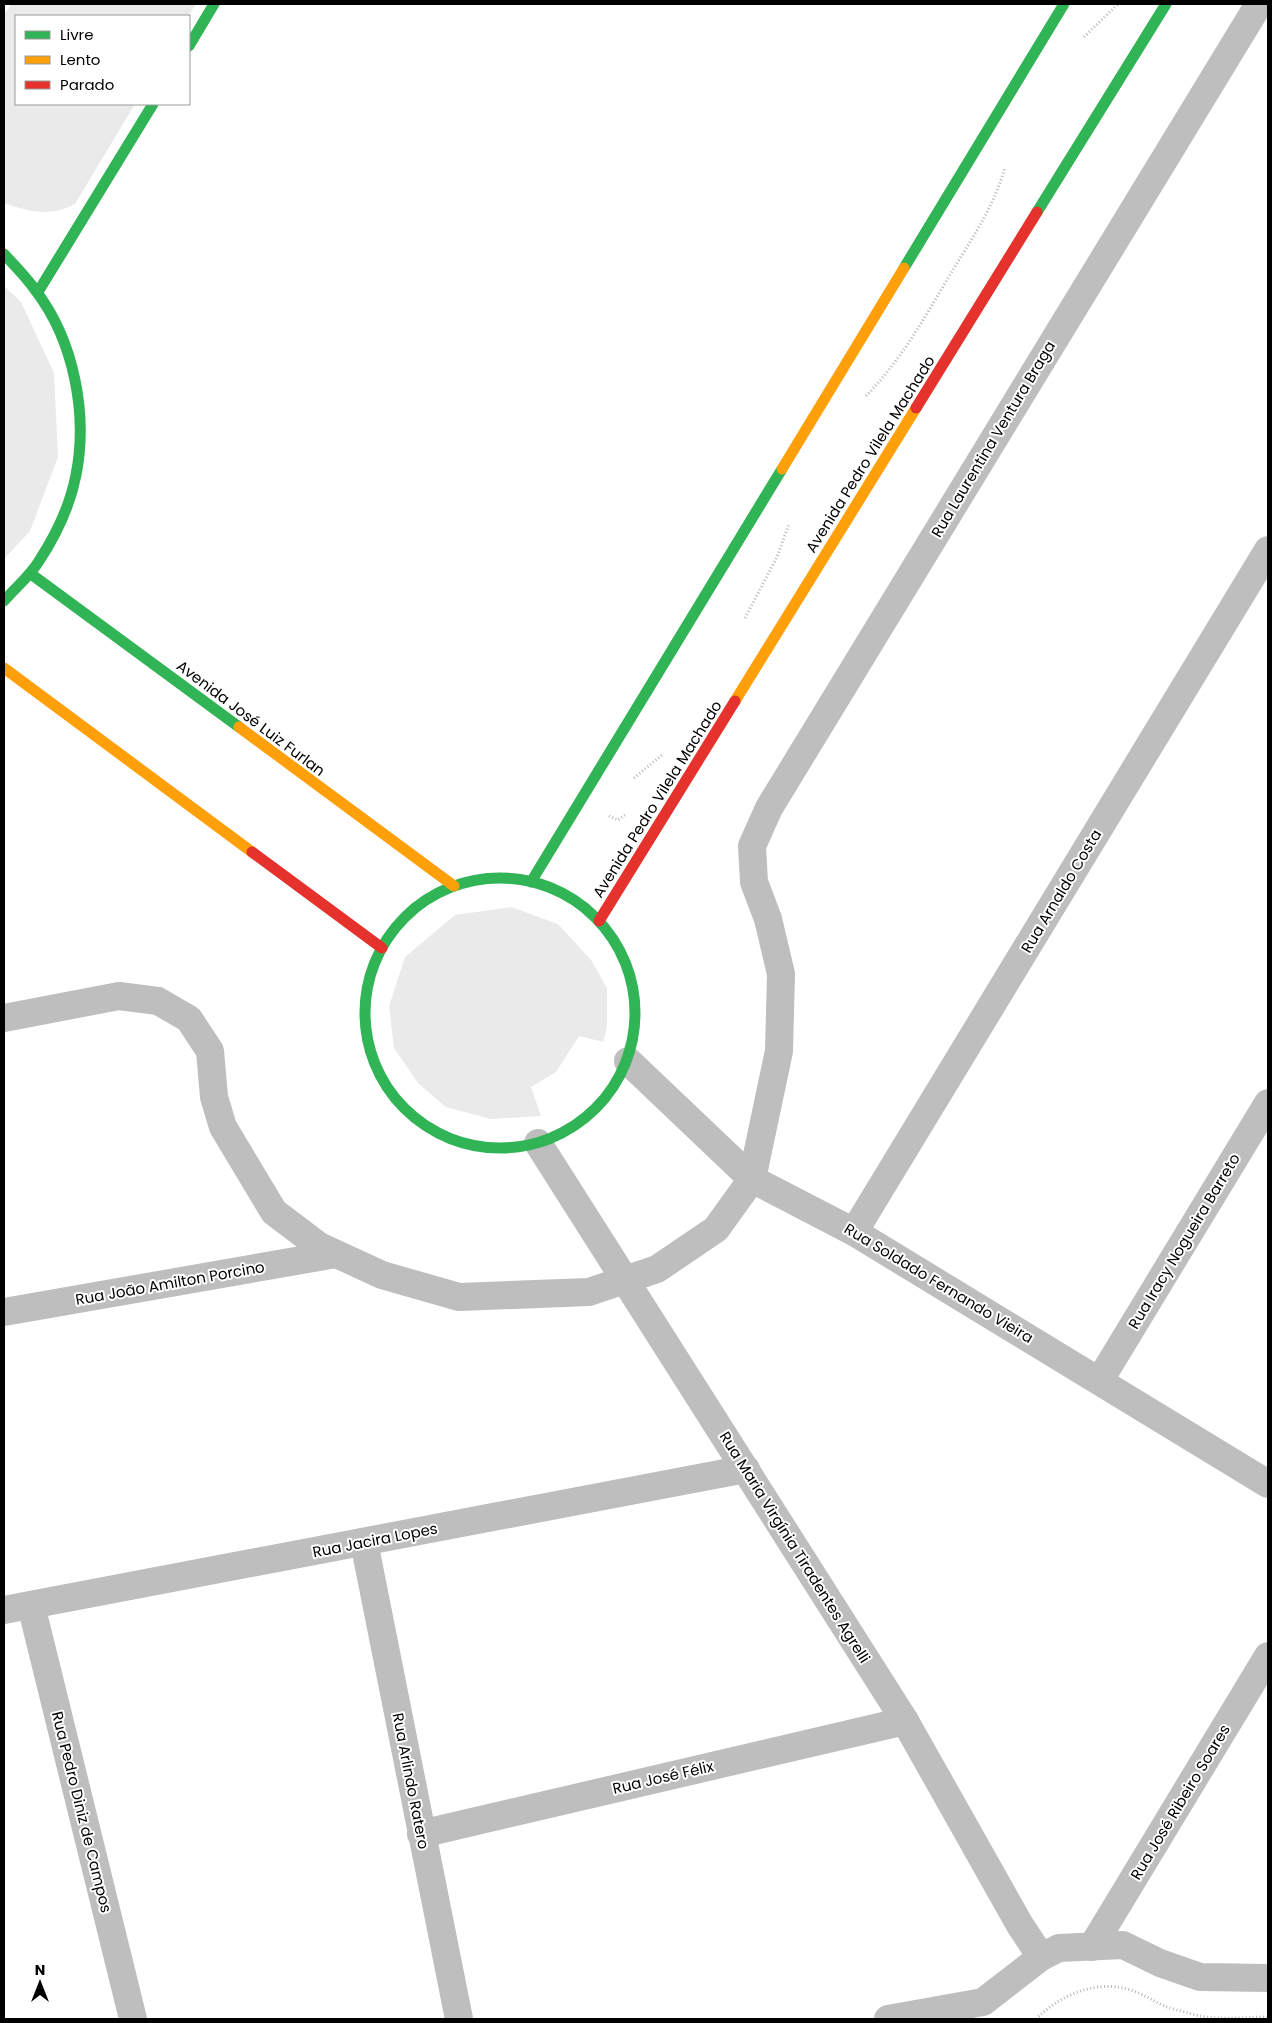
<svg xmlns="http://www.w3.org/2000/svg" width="1272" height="2023" font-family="Poppins,sans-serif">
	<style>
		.grass { fill: #eaeaea }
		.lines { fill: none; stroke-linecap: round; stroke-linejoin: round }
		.path { stroke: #b8b8b8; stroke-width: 3; stroke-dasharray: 1 2.5; stroke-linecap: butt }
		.street { stroke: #bebebe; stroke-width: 28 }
		.fast { stroke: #30b455; stroke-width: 11 }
		.slow { stroke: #ff9f0a; stroke-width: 11 }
		.jam { stroke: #e5322d; stroke-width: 11 }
		.labels { text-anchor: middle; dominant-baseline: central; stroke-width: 4; stroke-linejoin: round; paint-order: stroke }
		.street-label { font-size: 15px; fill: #000; stroke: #fff }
	</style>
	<rect width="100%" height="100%" fill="#fff"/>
	<g class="grass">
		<path d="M11 4H196L188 16H16V104H135L75 204C50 217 29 212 4 203V15Z"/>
		<path d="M4 286 21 302 54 373 58 457 30 531 4 559Z"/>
		<path d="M511 907 558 924 591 960 607 988V1027L603 1042 579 1036 556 1072 531 1087 541 1116 491 1119 446 1107 418 1083 394 1048 389 1006 405 957 455 915Z"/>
	</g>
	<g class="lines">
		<g class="path">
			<path d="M1084 37 1118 4"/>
			<path d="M866 396C902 359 925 317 951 273 971 240 995 205 1005 167"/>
			<path d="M745 618 777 557 789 524"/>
			<path d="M634 778 662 755"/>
			<path d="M609 816 618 820 625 815"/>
			<path d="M1036 2019C1059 1996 1094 1980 1127 1989 1140 1992 1150 1999 1162 2005 1171 2009 1182 2011 1192 2014 1217 2021 1243 2017 1268 2017"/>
		</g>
		<g class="street">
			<path d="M4 1018 119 996 158 1001 189 1019 210 1051 214 1097 223 1127 274 1212 319 1246 382 1275 459 1297 589 1292 657 1269 716 1229 752 1179 779 1051 781 974 768 919 754 882 752 846 769 808 1259 4"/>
			<path d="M628 1061 752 1179 854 1232 1268 1484"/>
			<path d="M538 1143 905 1721 1020 1925 1041 1957"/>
			<path d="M854 1232 1268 550"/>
			<path d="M4 1312 336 1254"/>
			<path d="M1100 1380 1268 1103"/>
			<path d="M364 1542 459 2019"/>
			<path d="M31 1605 133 2019"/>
			<path d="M4 1610 746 1469"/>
			<path d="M421 1834 905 1721"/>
			<path d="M1092 1947 1268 1656"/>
			<path d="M888 2019 983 2002 1041 1957 1059 1948 1123 1945 1160 1963 1200 1977 1268 1978"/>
		</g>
		<g class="fast">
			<path d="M189 46 214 4"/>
			<path d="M1037 212 1166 4"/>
			<path d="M4 254C15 266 27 278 36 291 74 341 88 414 76 475 70 506 56 535 39 561 30 576 15 588 4 601"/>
			<path d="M904 268 1064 4"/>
			<path d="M38 292 153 104"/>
			<path d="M31 574 239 727"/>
			<circle cx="500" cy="1013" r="135"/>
			<path d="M531 882 782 469"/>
		</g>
		<g class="slow">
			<path d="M782 469 904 268"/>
			<path d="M4 668 252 852"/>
			<path d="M735 701 916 408"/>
			<path d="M239 727 454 886"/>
		</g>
		<g class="jam">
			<path d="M916 408 1037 212"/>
			<path d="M252 852 382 948"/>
			<path d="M599 921 735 701"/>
		</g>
	</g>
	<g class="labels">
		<g class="street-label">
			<text transform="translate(993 439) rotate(-59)">Rua Laurentina Ventura Braga</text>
			<text transform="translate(870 454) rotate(-58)">Avenida Pedro Vilela Machado</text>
			<text transform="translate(251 718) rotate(37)">Avenida José Luiz Furlan</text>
			<text transform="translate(657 799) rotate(-58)">Avenida Pedro Vilela Machado</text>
			<text transform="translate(1061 891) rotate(-59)">Rua Arnaldo Costa</text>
			<text transform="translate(1184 1241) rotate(-59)">Rua Iracy Nogueira Barreto</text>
			<text transform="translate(170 1283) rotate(-10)">Rua João Amilton Porcino</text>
			<text transform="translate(939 1283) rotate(31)">Rua Soldado Fernando Vieira</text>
			<text transform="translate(375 1540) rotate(-11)">Rua Jacira Lopes</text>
			<text transform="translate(795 1547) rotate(58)">Rua Maria Virgínia Tiradentes Agrelli</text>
			<text transform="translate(663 1777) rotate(-13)">Rua José Félix</text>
			<text transform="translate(411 1781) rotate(79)">Rua Arlindo Ratero</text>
			<text transform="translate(1180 1802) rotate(-59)">Rua José Ribeiro Soares</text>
			<text transform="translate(82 1812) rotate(76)">Rua Pedro Diniz de Campos</text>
		</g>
	</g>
	<rect width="1272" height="2023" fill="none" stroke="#000000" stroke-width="10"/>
	<rect x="15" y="15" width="175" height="90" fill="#ffffff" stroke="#999999"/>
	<rect x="25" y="31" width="25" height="8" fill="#30b455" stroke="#999999"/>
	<text x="60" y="40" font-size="15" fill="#000000">Livre</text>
	<rect x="25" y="56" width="25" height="8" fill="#ff9f0a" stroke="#999999"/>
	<text x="60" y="65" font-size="15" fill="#000000">Lento</text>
	<rect x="25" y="81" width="25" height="8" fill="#e5322d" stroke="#999999"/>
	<text x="60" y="90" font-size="15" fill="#000000">Parado</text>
	<g transform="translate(40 1983)" stroke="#ffffff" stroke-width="4" paint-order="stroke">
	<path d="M0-4L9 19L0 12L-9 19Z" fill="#000000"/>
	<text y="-8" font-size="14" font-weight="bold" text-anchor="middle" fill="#000000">N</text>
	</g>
</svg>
